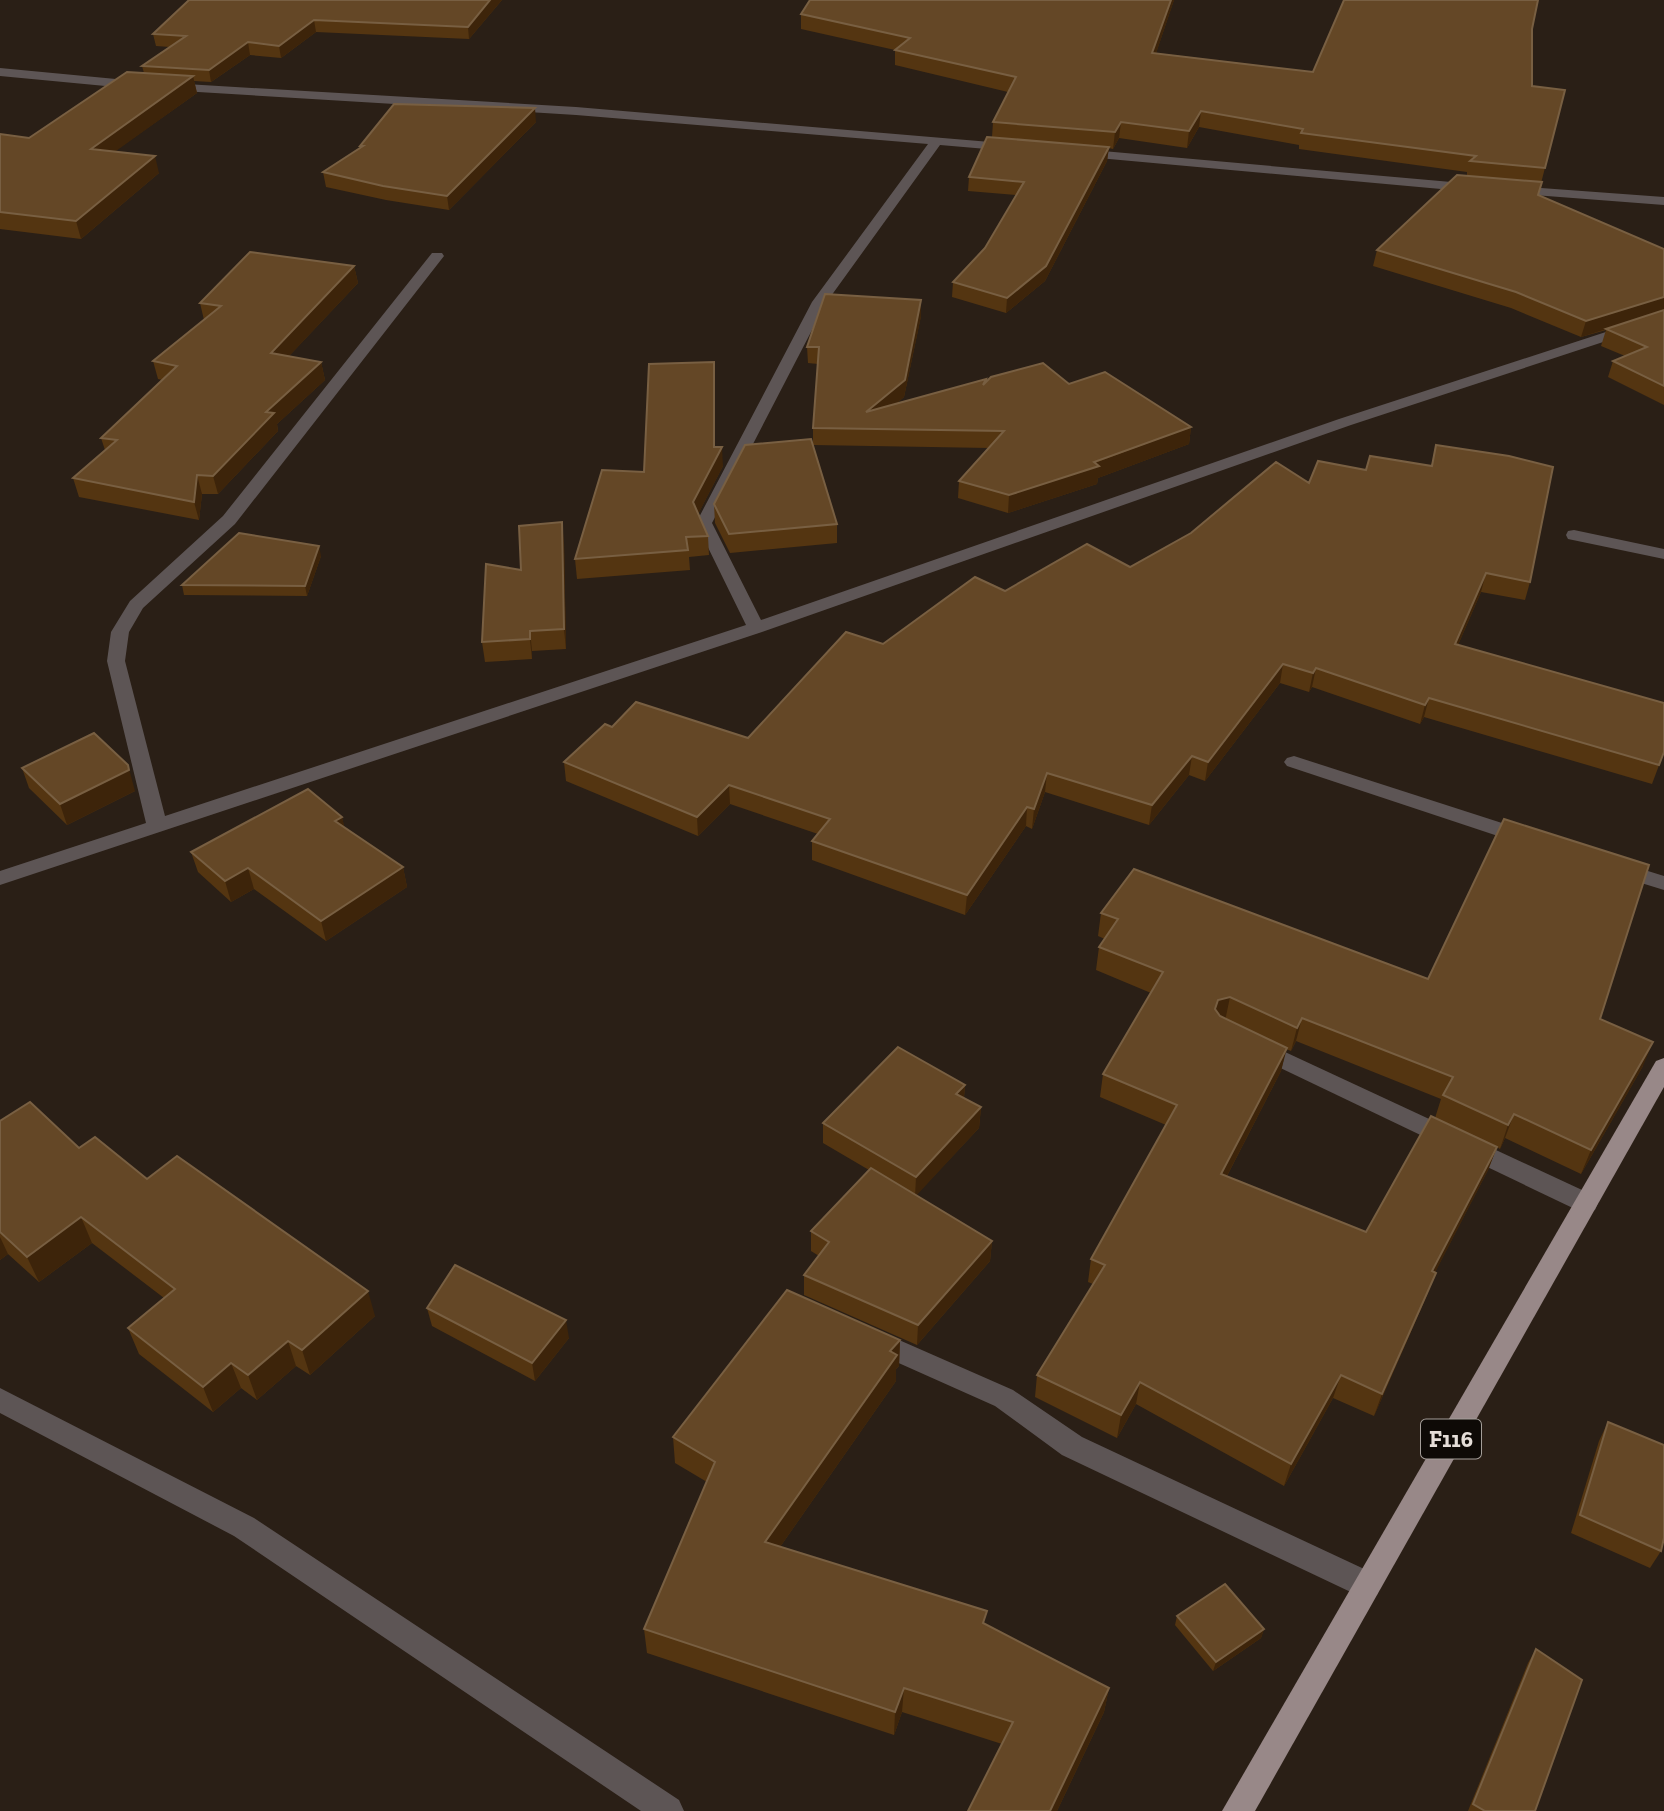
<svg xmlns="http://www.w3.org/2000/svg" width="1664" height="1811" font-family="'Zilla Slab',serif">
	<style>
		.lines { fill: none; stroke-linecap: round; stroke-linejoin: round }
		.minor { fill: #5d5555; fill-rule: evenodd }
		.major { fill: #988888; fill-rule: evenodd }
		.wall { fill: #543511; fill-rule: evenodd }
		.shaded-wall { fill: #3d240a }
		.building { fill: #644726; stroke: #785f42; stroke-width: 2 }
		.labels { text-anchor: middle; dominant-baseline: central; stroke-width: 7; stroke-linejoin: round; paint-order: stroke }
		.shield { fill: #0e0a06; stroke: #a49e99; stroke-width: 2 }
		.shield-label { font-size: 23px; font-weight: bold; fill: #e5ded8 }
	</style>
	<rect width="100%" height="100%" fill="#2a1f16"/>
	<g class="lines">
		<g class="minor">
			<path d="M0 68 137 81 143 85 137 89 0 76Z"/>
			<path d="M169 83 576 107 1014 144 1016 147 1010 151 940 145 826 303 712 523 761 620 1339 419 1664 313V322L1351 425 762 632 0 885V871L146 823 107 661 111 632 130 601 223 516 432 253H442L444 256 235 524 143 608 129 632 125 661 165 816 746 625 696 523 812 302 928 144 576 115 165 90V84Z"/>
			<path d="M1080 149 1474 184 1481 188 1474 192 1076 156V150Z"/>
			<path d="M1513 186 1664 197V205L1508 193 1506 190Z"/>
			<path d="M1574 530 1664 549V559L1568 539 1566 535 1568 531Z"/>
			<path d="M1294 756 1533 833 1536 838 1533 843H1519L1287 766 1284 762 1287 758Z"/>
			<path d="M1619 862 1664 876V890L1612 874 1609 869 1612 864Z"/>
			<path d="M1259 1040 1595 1196 1598 1203 1595 1210 1586 1213 1577 1210 1251 1054 1248 1048 1251 1042Z"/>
			<path d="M874 1329 1013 1390 1082 1437 1377 1575 1381 1585 1377 1595 1367 1598 1357 1595 1062 1455 995 1406 865 1348 861 1340 865 1332Z"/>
			<path d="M0 1388 254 1518 679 1800 684 1811H641L234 1536 0 1413Z"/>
		</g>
		<path class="major" d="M1664 1058V1087L1255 1811H1222L1656 1061Z"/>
	</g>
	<g class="wall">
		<path d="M502 0 469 39 316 32 281 58 250 55 211 82 194 81 197 93 115 151 159 173 81 239 0 229V134L29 138 144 73 142 66 170 47 156 46 153 34Z"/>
		<path d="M810 0H1174L1156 53 1313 72 1532 29V86L1565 90 1538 195 1664 249V405L1608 377 1613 361 1625 356 1601 346 1606 330 1581 337 1511 308 1373 266 1377 250 1467 175V172L1299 149V145L1199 127 1187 148 1119 138 1113 149 1109 148 1107 161 1045 281 1006 313 952 297 953 282 985 248 1016 195 968 191 969 177 992 137 993 122 1008 92 895 65V50L801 29V14Z"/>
		<path d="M536 122 449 210 386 200 326 187 323 172 360 148V146Z"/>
		<path d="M354 266 358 283 289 356 321 362 325 380 277 424 278 431 218 494H202L199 520 79 497 73 478 105 450 101 438 162 380 158 379 153 361 204 320 200 303Z"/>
		<path d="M921 300V316L904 397 897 403 986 382 1069 384 1191 427 1189 444 1098 478 1097 484 1008 513 958 498 959 481 989 448 813 445 837 524V543L730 553 715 523 714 504 813 445V428L818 364 808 363 807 347Z"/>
		<path d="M714 381 715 447 723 466 698 514 708 536 709 555 689 557 690 570 577 579 575 559Z"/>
		<path d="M1436 445 1530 582 1525 600 1481 592 1458 645 1664 752 1652 784 1424 717 1420 724 1312 687 1309 692 1280 683 1205 781 1189 775 1149 825 1045 792 1032 829 1026 826 965 915 812 860V841L818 834 730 804 698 836 566 781 564 762 612 727 748 738 883 644 1005 591 1130 567 1309 483 1366 470 1431 466Z"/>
		<path d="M564 542 566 649 532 651V659L485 662 482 642 521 570Z"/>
		<path d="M321 556 307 596 184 595 182 585Z"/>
		<path d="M22 768 135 791 67 825 29 788Z"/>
		<path d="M342 817 344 827 403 867 407 887 326 941 254 889 231 902 198 872 191 852Z"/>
		<path d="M1101 913 1428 979 1600 1019 1643 1066 1581 1174 1505 1138 1500 1149 1497 1147 1488 1170 1435 1272 1427 1295 1374 1416 1333 1398 1284 1486 1136 1404 1117 1438 1035 1397 1037 1375 1093 1284 1088 1282 1091 1259 1166 1125 1100 1097 1103 1074 1151 993 1096 970 1099 947 1105 939 1098 936ZM1296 1041 1441 1099 1435 1118 1366 1232 1227 1176 1281 1071 1286 1049 1291 1051Z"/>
		<path d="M965 1085 964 1098 981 1107 979 1128 916 1195 992 1241 990 1261 917 1345 804 1295V1275L819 1256 811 1251V1231L869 1170 823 1143V1123Z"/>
		<path d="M0 1121 79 1148 147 1179 375 1316 310 1375 296 1366 257 1400 241 1388 213 1412 139 1354 128 1328 164 1298 92 1243 39 1282 8 1254 0 1260Z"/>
		<path d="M427 1308 569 1338 535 1381 432 1326Z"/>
		<path d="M900 1340 899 1366 896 1369V1381L780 1547 985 1624 1109 1688 1104 1712 1057 1811H968L1002 1744 902 1712 894 1735 647 1653 644 1629 707 1482 675 1463 673 1437Z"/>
		<path d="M1608 1422 1661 1551 1650 1568 1571 1533 1599 1441Z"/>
		<path d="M1177 1616 1264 1629 1261 1638 1213 1671 1175 1625Z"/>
		<path d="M1536 1649 1535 1811H1468L1528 1663Z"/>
	</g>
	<g class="shaded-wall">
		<path d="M490 0H502L469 39 468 27Z"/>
		<path d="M1171 0H1174L1151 68 1152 53Z"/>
		<path d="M314 20 316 32 281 58 279 46Z"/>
		<path d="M248 42 250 55 211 82 209 70Z"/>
		<path d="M193 76 197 93 95 166 91 149Z"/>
		<path d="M535 108 536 122 449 210 447 196Z"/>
		<path d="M1201 111 1199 127 1187 148 1189 131Z"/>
		<path d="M1121 122 1119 138 1113 149 1115 132Z"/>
		<path d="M1109 147 1107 161 1045 281 1006 313 1007 298Z"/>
		<path d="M155 156 159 173 81 239 76 221Z"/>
		<path d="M354 266 358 283 275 371 271 353Z"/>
		<path d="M1664 297V311L1581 337 1586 321Z"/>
		<path d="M921 300V316L904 397 866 429V412Z"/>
		<path d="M321 362 325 380 277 424 278 431 218 494 213 476 266 412Z"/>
		<path d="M714 362 715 461 722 447 723 466 694 522 693 502Z"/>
		<path d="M1191 427 1189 444 1098 478 1097 484 1008 513 1009 495Z"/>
		<path d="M197 475 202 494 199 520 194 502Z"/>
		<path d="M562 522 564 542 566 649 564 629Z"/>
		<path d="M319 546 321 556 307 596 305 586Z"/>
		<path d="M1486 573 1481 592 1450 663 1455 644Z"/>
		<path d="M530 631 532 651V659L530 639Z"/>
		<path d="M1283 664 1280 683 1205 781 1208 762Z"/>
		<path d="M1316 668 1312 687 1309 692 1313 673Z"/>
		<path d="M1429 698 1424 717 1420 724 1425 705Z"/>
		<path d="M1192 756 1189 775 1149 825 1152 805Z"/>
		<path d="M128 765 135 791 67 825 60 804Z"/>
		<path d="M1047 773 1045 792 1032 829 1034 809Z"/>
		<path d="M729 785 730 804 698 836 697 817Z"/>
		<path d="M1027 807 1026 826 965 915 967 895Z"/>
		<path d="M342 817 347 838 335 821Z"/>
		<path d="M403 867 407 887 326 941 321 921Z"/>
		<path d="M248 868 254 889 231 902 225 881Z"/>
		<path d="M1230 997 1225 1021 1211 1032 1215 1009 1218 1000Z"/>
		<path d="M1302 1018 1296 1041 1291 1051 1297 1028Z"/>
		<path d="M1653 1042 1643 1066 1581 1174 1591 1150Z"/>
		<path d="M1287 1048 1281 1071 1216 1197 1221 1174Z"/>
		<path d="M965 1085 963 1105 956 1094Z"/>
		<path d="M981 1107 979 1128 915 1197 916 1177Z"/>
		<path d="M1514 1114 1505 1138 1500 1149 1508 1125Z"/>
		<path d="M1497 1147 1488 1170 1424 1294 1432 1271Z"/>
		<path d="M81 1217 92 1243 39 1282 27 1257Z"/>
		<path d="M0 1237 8 1254 0 1260Z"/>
		<path d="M992 1241 990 1261 917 1345 918 1325Z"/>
		<path d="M1436 1273 1427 1295 1374 1416 1382 1394Z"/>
		<path d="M368 1291 375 1316 310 1375 302 1350Z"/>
		<path d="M566 1320 569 1338 535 1381 532 1363Z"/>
		<path d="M900 1340 899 1366 896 1369V1381L766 1567 765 1542 890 1351Z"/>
		<path d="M288 1341 296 1366 257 1400 248 1375Z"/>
		<path d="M231 1363 241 1388 213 1412 203 1387Z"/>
		<path d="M1341 1375 1333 1398 1284 1486 1291 1464Z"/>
		<path d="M1140 1382 1136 1404 1117 1438 1121 1415Z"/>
		<path d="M1264 1629 1261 1638 1213 1671 1216 1662Z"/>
		<path d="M904 1688 902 1712 894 1735 895 1712Z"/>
		<path d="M1109 1688 1104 1712 1057 1811H1050Z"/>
	</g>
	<g class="building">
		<path d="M189 0H490L468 27 314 20 279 46 248 42 209 70 142 66 186 36 153 34Z"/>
		<path d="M810 0H1171L1152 53 1313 72 1344 0H1538L1532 29V86L1565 90 1545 168 1470 161 1476 156 1301 133 1303 129 1201 111 1189 131 1121 122 1115 132 993 122 1016 77 895 50 910 38 801 14Z"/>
		<path d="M127 72 193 76 91 149 155 156 76 221 0 212V134L29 138Z"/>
		<path d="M394 104 535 108 447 196 383 186 323 172 363 146H360Z"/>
		<path d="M987 137 1109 147 1046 266 1007 298 953 282 985 248 1024 182 969 177Z"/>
		<path d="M1457 175 1542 182 1538 195 1664 249V297L1586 321 1516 292 1377 250Z"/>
		<path d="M250 252 354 266 271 353 321 362 266 412 274 413 213 476 197 475 194 502 73 478 117 440 101 438 177 366 153 361 221 306 200 303Z"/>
		<path d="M825 294 921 300 905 380 866 412 986 379 983 385 991 377 1043 363 1069 384 1105 372 1191 427 1094 462 1099 466 1009 495 959 481 1004 431 813 428 819 347H807Z"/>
		<path d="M1664 310V386L1613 361 1647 347 1606 329Z"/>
		<path d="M714 362V447H722L693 502 708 536 686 537 688 550 575 559 602 470 644 472 649 364Z"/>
		<path d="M811 439 837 524 729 534 714 504 745 445Z"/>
		<path d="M1436 445 1509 456 1553 467 1530 582 1486 573 1455 644 1664 703V752L1659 765 1429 698 1425 705 1316 668 1313 673 1283 664 1208 762 1192 756 1152 805 1047 773 1034 809 1027 807 967 895 812 841 830 819 729 785 697 817 564 762 605 724 612 727 636 702 748 738 846 632 883 644 975 577 1005 591 1087 544 1130 567 1191 533 1276 462 1309 483 1318 461 1366 470 1370 456 1432 466Z"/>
		<path d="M562 522 564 629 530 631V639L482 642 486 564 521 570 519 526Z"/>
		<path d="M239 533 319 546 305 586 182 585Z"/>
		<path d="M94 733 128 765 129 770 60 804 22 768Z"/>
		<path d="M308 789 342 817 335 821 403 867 321 921 248 868 225 881 191 852Z"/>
		<path d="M1504 819 1649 865 1600 1019 1653 1042 1591 1150 1514 1114 1508 1125 1443 1095 1453 1077 1302 1018 1297 1028 1230 997 1218 1000 1215 1009 1220 1016 1287 1048 1221 1174 1366 1232 1431 1116 1497 1147 1432 1271 1436 1273 1382 1394 1341 1375 1291 1464 1140 1382 1121 1415 1037 1375 1105 1265 1091 1259 1177 1105 1103 1074 1163 972 1099 947 1118 919 1101 913 1134 869 1428 979Z"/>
		<path d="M898 1047 965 1085 956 1094 981 1107 916 1177 823 1123Z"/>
		<path d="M30 1102 79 1148 95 1137 147 1179 177 1156 368 1291 302 1350 288 1341 248 1375 231 1363 203 1387 128 1328 175 1289 81 1217 27 1257 0 1232V1121Z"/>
		<path d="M871 1168 992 1241 918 1325 804 1275 829 1242 811 1231Z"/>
		<path d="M455 1265 566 1320 532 1363 427 1308Z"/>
		<path d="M787 1290 900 1340 890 1351 897 1355 765 1542 987 1611 983 1623 1109 1688 1050 1811H968L1013 1722 904 1688 895 1712 644 1629 715 1462 673 1437Z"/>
		<path d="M1608 1422 1664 1445V1538L1661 1551 1580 1515Z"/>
		<path d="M1225 1584 1264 1629 1216 1662 1177 1616Z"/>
		<path d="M1536 1649 1582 1680 1535 1811H1485L1473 1804Z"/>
	</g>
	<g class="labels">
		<rect class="shield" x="1421" y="1419.5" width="60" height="39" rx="5"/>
		<g class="shield-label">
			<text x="1451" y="1439">F116</text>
		</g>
	</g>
</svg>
